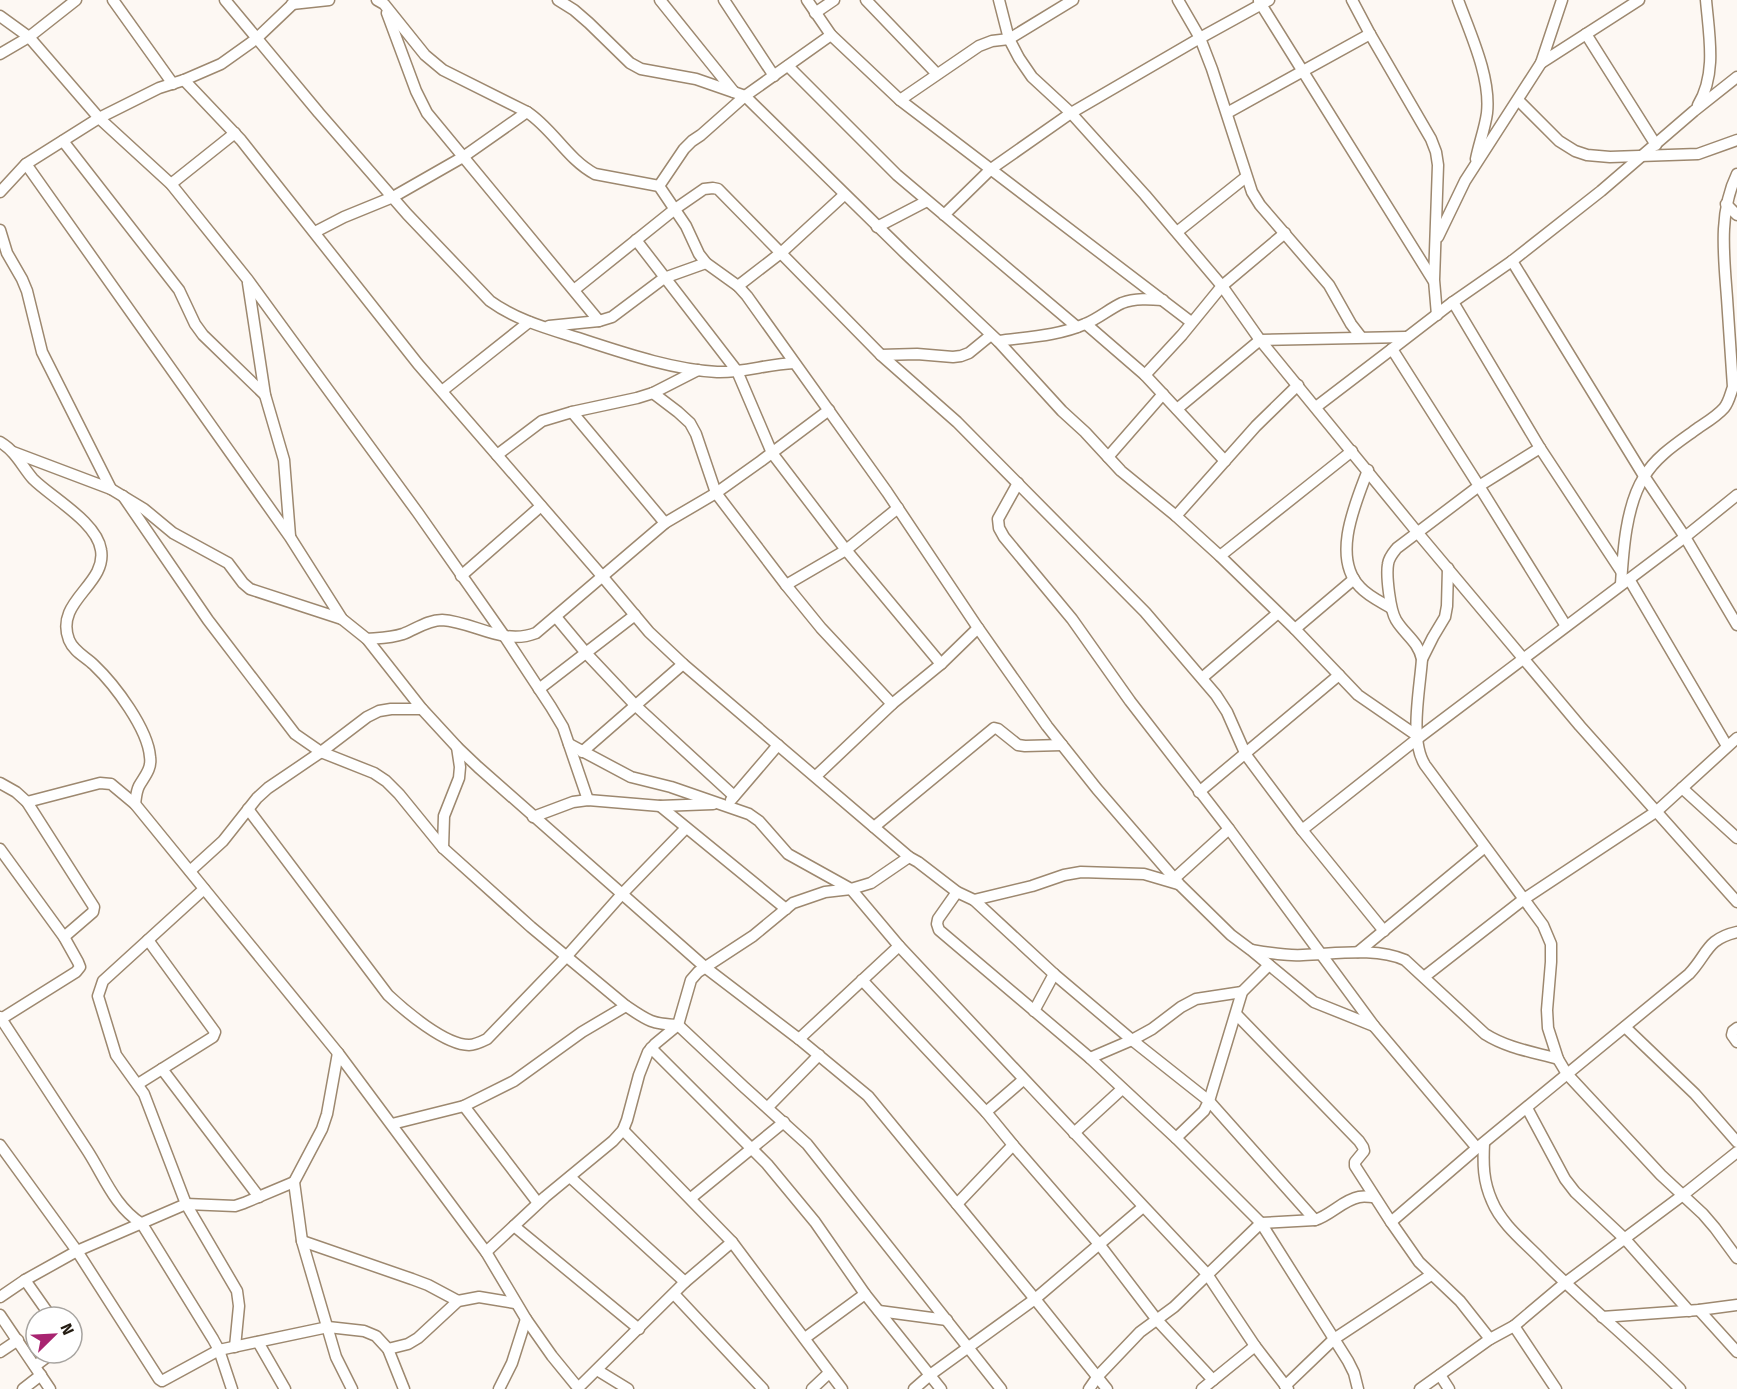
<svg xmlns="http://www.w3.org/2000/svg" width="1737" height="1389" font-family="'Fira Sans',sans-serif">
	<style>
		.lines { fill: none; stroke-linecap: round; stroke-linejoin: round }
		.minor-casing { stroke: #9d886f; stroke-width: 13 }
		.minor { stroke: #fff; stroke-width: 10 }
	</style>
	<rect width="100%" height="100%" fill="#fdf8f3"/>
	<g class="lines">
		<g class="minor-casing">
			<g id="minor">
				<path d="M113 0 173 84"/>
				<path d="M225 0 319 113 407 214 490 301C519 322 554 330 587 341 627 354 675 370 717 372 742 373 768 364 794 363"/>
				<path d="M377 0 384 4 425 55 443 70 527 112C553 129 567 159 595 174L659 186 686 226 699 254 706 263 738 286 747 296 887 492 978 628 1047 726 1097 789 1180 885 1231 935 1251 950 1314 1002 1374 1026"/>
				<path d="M558 0 574 10 589 23 630 63 641 69 696 79 745 96 905 253 998 341 1062 411 1085 432 1121 471 1176 516 1220 556 1295 629 1358 695 1416 735"/>
				<path d="M660 0 734 92"/>
				<path d="M724 0 774 76"/>
				<path d="M807 0 831 35 900 100 1191 322"/>
				<path d="M866 0 937 74"/>
				<path d="M999 0 1009 39 1019 58 1032 77 1071 113 1145 195 1222 286 1260 340 1417 532 1580 726 1737 902"/>
				<path d="M1178 0 1200 38 1212 69 1252 192 1260 205 1329 285 1351 324 1361 337"/>
				<path d="M1352 0 1370 34 1431 139 1436 152 1438 165 1434 280 1437 315"/>
				<path d="M1458 0C1470 33 1491 77 1487 113 1485 128 1479 144 1476 159"/>
				<path d="M1259 1 1433 280"/>
				<path d="M292 4 329 0"/>
				<path d="M387 13 416 91 427 113 599 321"/>
				<path d="M815 13 834 0"/>
				<path d="M0 16 29 37 99 118 171 184 248 280 418 513 505 637 551 707 563 727 588 800"/>
				<path d="M1586 34 1656 145"/>
				<path d="M0 54 29 37 76 0"/>
				<path d="M1541 63 1639 0"/>
				<path d="M788 66 897 175 1077 327"/>
				<path d="M1737 77 1694 111 1601 191 1512 261 1453 302 1392 349 1479 486 1397 548C1393 553 1389 557 1388 564 1386 576 1390 610 1396 620 1405 635 1418 641 1422 659 1420 689 1409 740 1425 765L1543 925 1551 944V962L1547 1010 1548 1028 1558 1059 1567 1074 1661 1175 1703 1214 1715 1228 1737 1258"/>
				<path d="M184 80 241 140 418 364 602 576 649 632 683 664 909 857 918 862 957 892 974 900 1054 974 1132 1040 1209 1101 1315 1220"/>
				<path d="M900 100 979 46 992 41 1009 39 1073 0"/>
				<path d="M1518 100 1559 141 1575 151 1587 155 1610 157 1698 154 1737 140"/>
				<path d="M1698 105C1717 74 1709 35 1706 0"/>
				<path d="M1227 113 1370 34"/>
				<path d="M63 141 179 290 195 324 203 335 265 395"/>
				<path d="M26 164 290 537 342 619 367 639 422 709 457 747 478 767 706 968 799 1039 868 1096 1035 1299 1107 1389"/>
				<path d="M171 184 235 133"/>
				<path d="M659 186 684 149 692 141 701 135 745 96 831 35"/>
				<path d="M0 192 26 164 99 118 159 88 184 80 221 64 256 39 297 0"/>
				<path d="M1726 204 1737 215"/>
				<path d="M944 215 991 169 1071 113 1200 38 1269 0"/>
				<path d="M877 227 927 201"/>
				<path d="M0 230 7 253 22 279 27 291 42 352 111 489"/>
				<path d="M315 232 344 217 393 197 463 157 527 112"/>
				<path d="M1177 232 1246 177"/>
				<path d="M1438 237 1465 181 1541 63 1562 0"/>
				<path d="M636 240 737 371 772 453 846 550 941 664"/>
				<path d="M1512 261 1644 476 1685 537 1737 625"/>
				<path d="M248 283 265 395 284 460 290 536"/>
				<path d="M738 286 782 252 844 195"/>
				<path d="M574 290 675 209 704 189 713 188 718 189 881 355 957 422 1145 612 1216 695 1227 712 1246 755 1302 830 1384 931"/>
				<path d="M1453 302 1540 448 1621 571"/>
				<path d="M1086 324 1145 375 1225 461"/>
				<path d="M549 326 599 321 612 317 664 278 706 263"/>
				<path d="M998 341C1027 337 1058 336 1085 324 1098 319 1109 309 1122 303 1135 298 1150 299 1163 300"/>
				<path d="M881 355 917 354 953 357 961 356 969 353 991 335"/>
				<path d="M1145 375 1182 335 1222 286 1285 233"/>
				<path d="M442 391 529 322"/>
				<path d="M653 393 678 412 690 423 696 434 716 493 786 585 821 628 892 704"/>
				<path d="M1316 407 1392 349"/>
				<path d="M1177 409 1260 340 1406 337"/>
				<path d="M572 412 665 523"/>
				<path d="M0 442C5 445 10 449 14 454 21 462 26 471 33 479 52 498 97 522 101 550 107 585 54 601 69 640 74 652 86 657 94 665 115 685 148 729 150 757 152 769 144 777 139 786 136 792 136 798 135 804"/>
				<path d="M1540 448 1479 486 1566 626"/>
				<path d="M13 452 111 489 144 509 173 533 228 563 243 583 250 589 342 619"/>
				<path d="M497 455 542 421 572 412 637 398 653 393 698 370"/>
				<path d="M1108 457 1163 394"/>
				<path d="M1368 470C1356 502 1331 557 1360 587 1368 596 1381 602 1391 608"/>
				<path d="M1018 483 998 519 999 528 1004 537 1072 619 1130 701 1229 829 1374 1026 1477 1148"/>
				<path d="M123 496 208 620 295 734 321 752 374 773 386 781 399 794 443 848 531 927 626 1006C648 1021 652 1024 678 1025L744 1087 807 1144 1001 1389"/>
				<path d="M1176 516 1256 426 1298 385"/>
				<path d="M1220 556 1352 451"/>
				<path d="M461 576 541 506"/>
				<path d="M1629 579 1727 746"/>
				<path d="M1621 584C1623 552 1626 505 1644 477 1656 456 1679 442 1698 428 1707 422 1717 416 1724 408 1729 402 1730 395 1733 387 1731 358 1729 328 1727 298 1724 257 1718 213 1737 174"/>
				<path d="M786 585 846 550 898 508"/>
				<path d="M556 617 586 653 636 706 734 796"/>
				<path d="M1295 629 1354 579"/>
				<path d="M367 639C379 638 391 638 403 634 416 629 428 620 442 620 475 622 503 646 536 633L665 523 716 493 761 461 829 410"/>
				<path d="M1422 659 1433 637 1445 617 1447 606 1448 568"/>
				<path d="M1202 678 1278 613"/>
				<path d="M539 689 635 615"/>
				<path d="M569 744 631 777 671 787 749 814 759 821 788 854 851 889 899 946 1207 1274 1255 1346 1288 1389"/>
				<path d="M582 752 683 664"/>
				<path d="M816 776 892 704 941 664 978 628"/>
				<path d="M0 783 16 792 27 802 94 907 93 912 64 937"/>
				<path d="M1682 788 1737 838"/>
				<path d="M1199 792 1339 675"/>
				<path d="M731 800 778 745"/>
				<path d="M27 802 100 783 111 784 135 804 338 1053 486 1252 526 1319 552 1356 579 1389"/>
				<path d="M660 806 786 909"/>
				<path d="M248 809 388 995C405 1011 445 1045 469 1045 475 1045 481 1042 487 1039L566 957 622 894 686 828"/>
				<path d="M533 817 573 802 588 800 660 806 713 804"/>
				<path d="M874 827 994 728 998 729 1018 745 1025 746 1062 745"/>
				<path d="M1302 830 1417 739 1685 537 1737 495"/>
				<path d="M443 848 444 816 459 778 460 767 457 747"/>
				<path d="M0 849 64 937 78 962 80 967 76 972 1 1019"/>
				<path d="M190 871 223 841 257 798 268 788 321 752 367 717 379 711 391 709H422"/>
				<path d="M1175 878 1229 829"/>
				<path d="M204 889 103 981 98 996 116 1055 144 1094 186 1204 237 1291 239 1306 235 1347"/>
				<path d="M957 892 938 919 937 924 939 930 1090 1058 1176 1138 1261 1223 1348 1361 1354 1373 1358 1389"/>
				<path d="M974 900 1032 886 1064 875 1081 872 1144 874 1178 884"/>
				<path d="M1252 950C1269 953 1285 956 1303 955 1335 954 1376 947 1405 960L1485 1034C1507 1048 1533 1052 1558 1059"/>
				<path d="M1358 952 1485 847"/>
				<path d="M1424 977 1524 899 1657 811 1737 738"/>
				<path d="M862 980 986 1112 1013 1145 1099 1244 1157 1320 1213 1380"/>
				<path d="M1034 1011 1054 974"/>
				<path d="M1236 1014 1359 1141 1363 1147 1364 1151 1355 1162V1166L1391 1222 1419 1262 1460 1301 1490 1339"/>
				<path d="M0 1017C29 1061 58 1105 87 1150 104 1176 114 1206 142 1224L213 1339 219 1350 232 1389"/>
				<path d="M1625 1027 1695 1094 1737 1142"/>
				<path d="M1737 1028 1733 1031 1732 1035 1737 1042"/>
				<path d="M799 1039 899 946"/>
				<path d="M651 1048 767 1164 815 1222 865 1294 941 1389"/>
				<path d="M338 1053 327 1114 322 1129 294 1182 302 1241 309 1265 336 1357 352 1389"/>
				<path d="M1090 1058 1132 1040 1152 1029 1181 1007 1196 999 1242 992"/>
				<path d="M162 1069 259 1197"/>
				<path d="M138 1084 213 1037 215 1032 148 940"/>
				<path d="M464 1106 538 1203"/>
				<path d="M768 1107 819 1055"/>
				<path d="M1527 1108 1565 1179 1575 1192 1625 1239 1689 1311"/>
				<path d="M986 1112 1023 1080"/>
				<path d="M392 1124 464 1106 514 1081 582 1032 626 1006"/>
				<path d="M623 1130 732 1242 842 1389"/>
				<path d="M1074 1133 1122 1089"/>
				<path d="M1176 1138 1204 1111 1209 1101 1242 992 1269 965"/>
				<path d="M1484 1143C1483 1164 1483 1181 1492 1201 1501 1223 1522 1240 1539 1257 1584 1303 1635 1343 1680 1389"/>
				<path d="M0 1145 77 1251 159 1379 162 1381 219 1350 328 1327 364 1331 376 1336 388 1349 404 1389"/>
				<path d="M570 1177 685 1282"/>
				<path d="M691 1198 784 1122"/>
				<path d="M957 1204 1013 1145"/>
				<path d="M1391 1222 1477 1148 1689 974C1708 954 1706 939 1737 932"/>
				<path d="M514 1226 639 1329"/>
				<path d="M302 1241 412 1279 428 1285 458 1301"/>
				<path d="M486 1252 545 1197 613 1141 623 1130 627 1120 639 1075 648 1052 655 1044 678 1025 691 980 698 972 753 936 793 903 825 892 851 889 871 883 909 857"/>
				<path d="M25 1280 51 1317"/>
				<path d="M674 1294 763 1389"/>
				<path d="M0 1297 25 1280 77 1251 186 1204 235 1206 244 1203 294 1182"/>
				<path d="M1699 1310 1737 1352"/>
				<path d="M879 1311 947 1320"/>
				<path d="M0 1315 50 1389"/>
				<path d="M1602 1317 1699 1310 1737 1305"/>
				<path d="M1514 1326 1556 1389"/>
				<path d="M805 1338 865 1294"/>
				<path d="M258 1342 285 1389"/>
				<path d="M388 1349 408 1344 418 1338 458 1301 479 1297 515 1303"/>
				<path d="M0 1352 18 1340"/>
				<path d="M35 1366 52 1353"/>
				<path d="M597 1370 628 1389"/>
				<path d="M1440 1375 1449 1389"/>
				<path d="M1285 1386 1334 1339 1431 1275"/>
				<path d="M578 1388 685 1282 732 1242"/>
				<path d="M23 1389 41 1375"/>
				<path d="M499 1389 512 1363 526 1319"/>
				<path d="M812 1389 829 1373"/>
				<path d="M914 1389 930 1375 1035 1299 1143 1207"/>
				<path d="M1089 1389 1098 1376 1140 1332 1174 1307 1261 1223 1315 1220C1331 1215 1343 1200 1359 1197 1364 1196 1369 1197 1374 1197"/>
				<path d="M1202 1389 1255 1346"/>
				<path d="M1420 1389 1490 1339 1514 1326 1565 1283 1683 1195 1737 1152"/>
			</g>
		</g>
		<use href="#minor" class="minor"/>
	</g>
	<g transform="translate(54 1335) rotate(66)"><circle r="28" fill="#ffffff" stroke="#a7a4a0" stroke-width="1.5"/>
	<path d="M0-4.5L10 22L0 15L-10 22Z" fill="#a82470"/>
	<text y="-9" font-size="16" font-weight="bold" text-anchor="middle" fill="#241c12">N</text>
	</g>
</svg>
